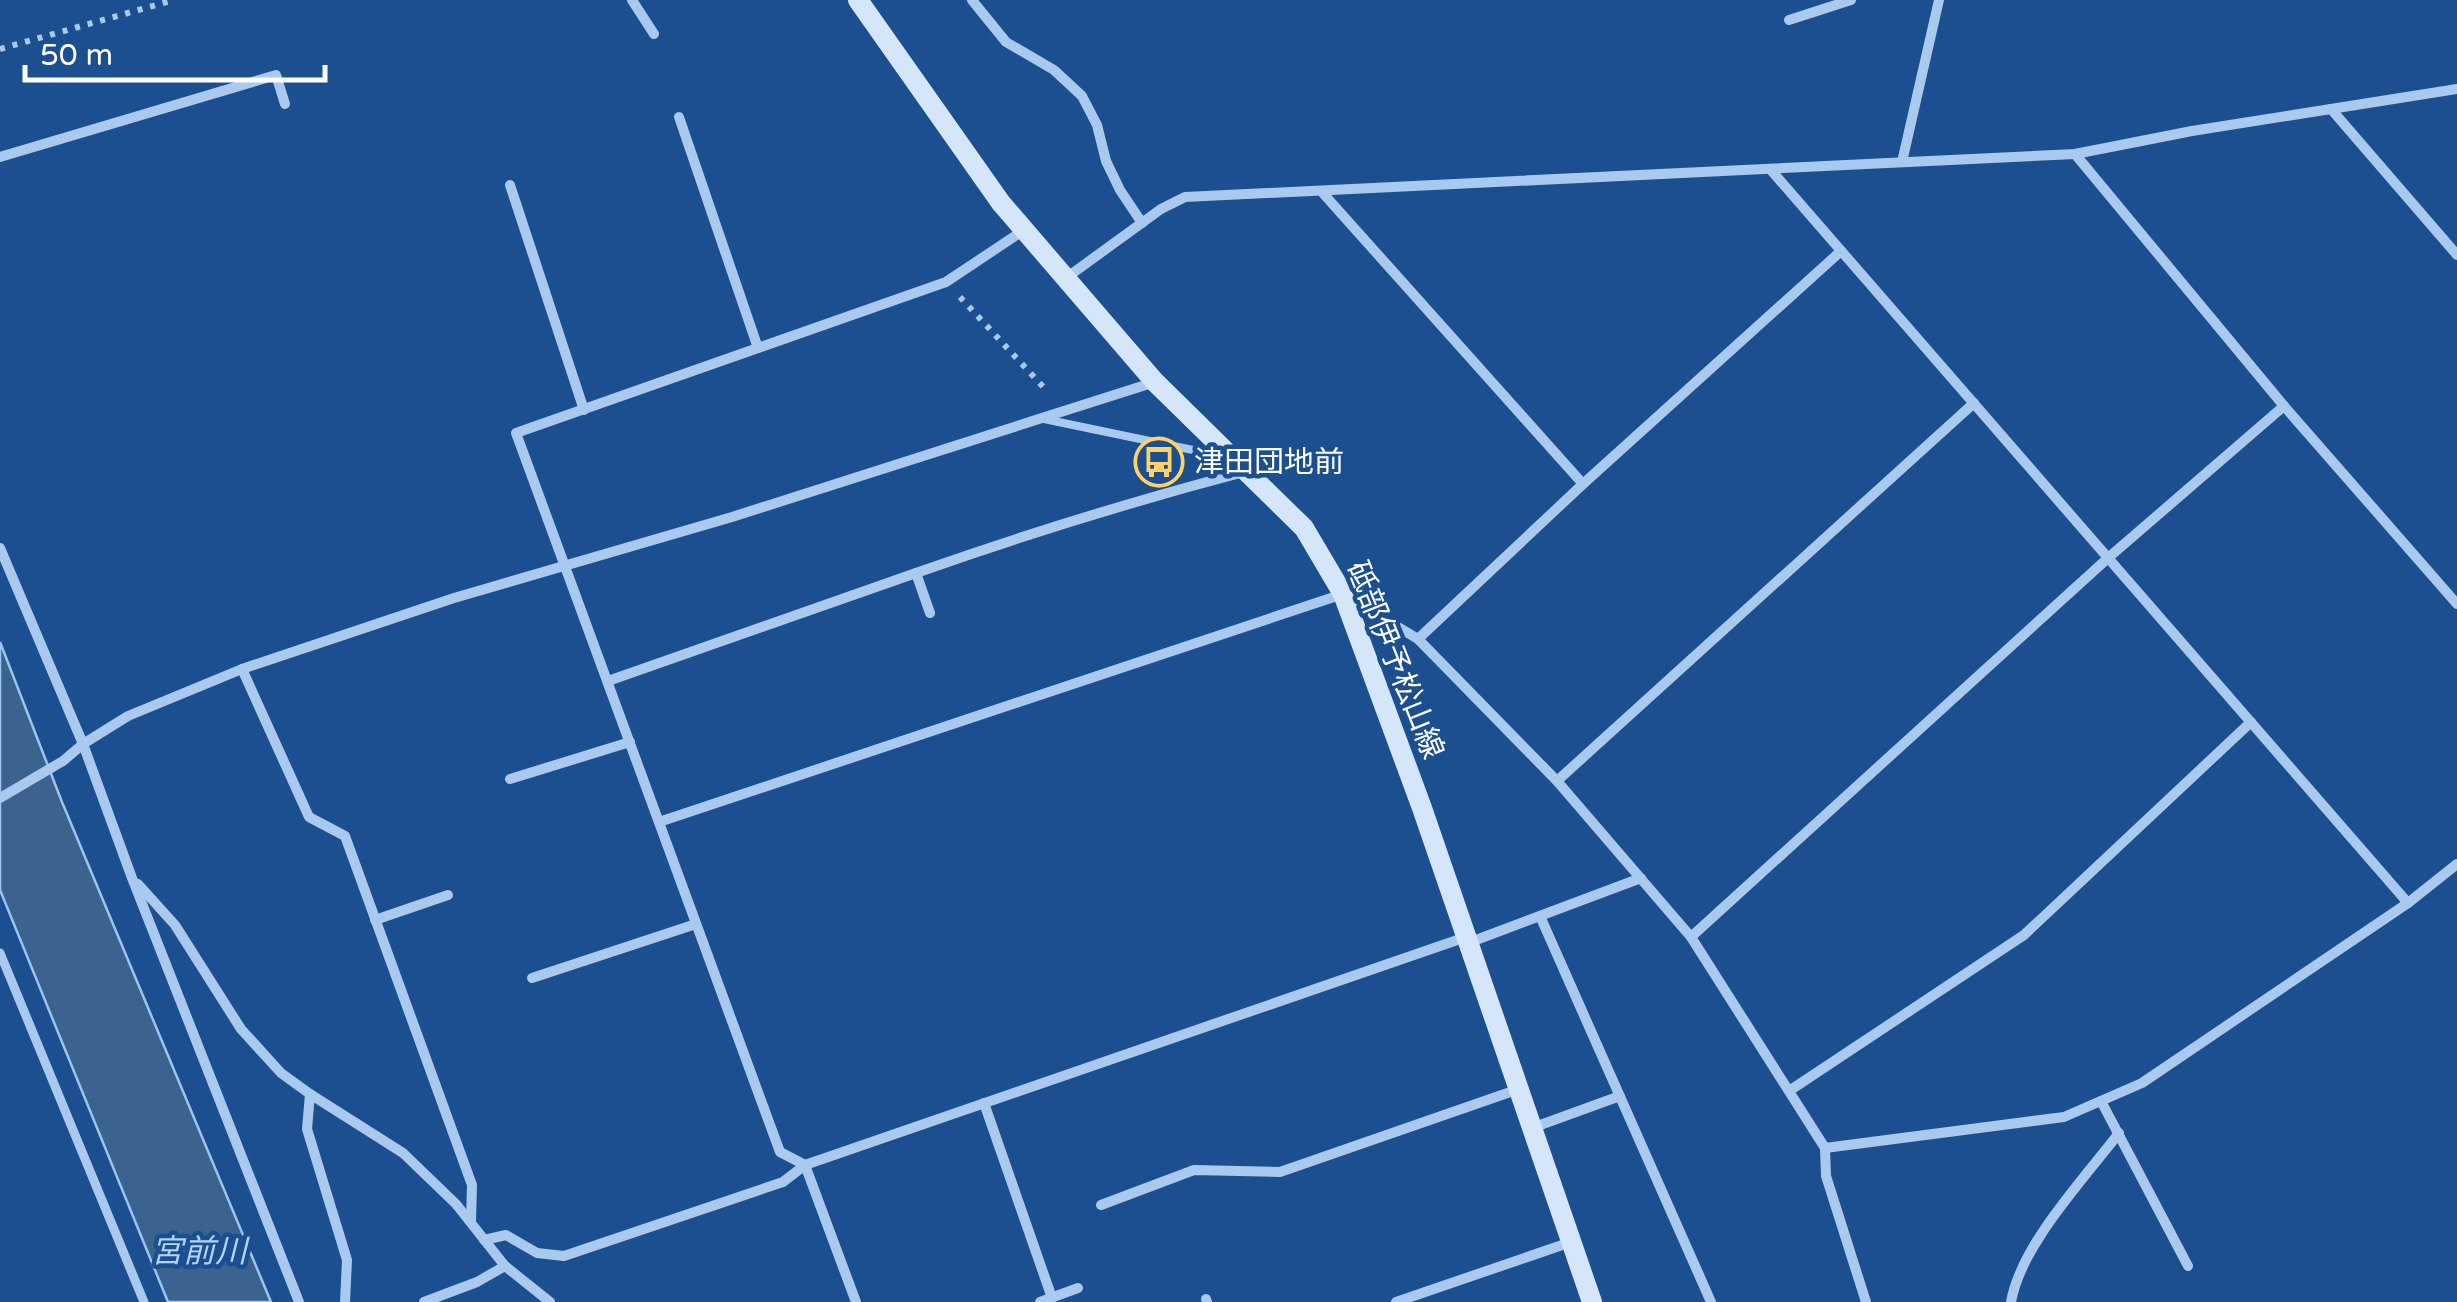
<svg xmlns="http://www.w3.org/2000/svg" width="2457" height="1302" font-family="'Varela Round','Noto Sans JP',sans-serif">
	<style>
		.water { fill: #3c6290; stroke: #9cc4f0; stroke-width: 2.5 }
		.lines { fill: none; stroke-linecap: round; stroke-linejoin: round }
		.path { stroke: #a9c9ee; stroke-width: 6; stroke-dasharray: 5 8; stroke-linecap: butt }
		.service { stroke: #a9c9ee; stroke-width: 8 }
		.pedestrian { stroke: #a9c9ee; stroke-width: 9 }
		.minor { stroke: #a9c9ee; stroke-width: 10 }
		.secondary { stroke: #d6e6fa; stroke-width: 20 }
		.labels { text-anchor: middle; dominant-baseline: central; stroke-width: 9; stroke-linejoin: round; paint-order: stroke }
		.poi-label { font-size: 30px; fill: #fff; stroke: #1b4f8f; text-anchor: start }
		.street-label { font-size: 30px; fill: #fff; stroke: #1b4f8f }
		.water-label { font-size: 32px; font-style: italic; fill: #b5d3f5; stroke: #1b4f8f }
	</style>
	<rect width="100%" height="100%" fill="#1b4f8f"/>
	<path class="water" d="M0 642 62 802 271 1302H168L0 890Z"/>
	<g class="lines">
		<g class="path">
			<path d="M0 49 174 0"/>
			<path d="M960 297 1047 391"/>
		</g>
		<path class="service" d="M1044 419 1222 456"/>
		<path class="pedestrian" d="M0 953 144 1302"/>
		<g class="minor">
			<path d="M632 0 654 34"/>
			<path d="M972 0 1006 42 1054 70 1082 96 1097 125 1106 161 1120 190 1142 223"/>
			<path d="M1789 20 1851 0"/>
			<path d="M2331 109 2457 255"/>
			<path d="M679 117 758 348"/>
			<path d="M2075 154 2284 406 2457 604"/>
			<path d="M0 157 276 75 285 104"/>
			<path d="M1902 162 1939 0"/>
			<path d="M1770 169 2408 903"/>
			<path d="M510 185 584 410"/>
			<path d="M1321 191 1583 484"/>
			<path d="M1066 278 1161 209 1185 197 2075 154 2192 131 2457 89"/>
			<path d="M0 548 83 744 132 878 299 1302"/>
			<path d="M916 573C1024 535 1133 501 1244 472"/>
			<path d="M1418 639 1583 484 1841 251"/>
			<path d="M242 669 309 817 345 836 472 1185 471 1222"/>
			<path d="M608 681 916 573 930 613"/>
			<path d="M510 779 630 742"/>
			<path d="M1557 781 1974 403"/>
			<path d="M0 798 63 761 83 744 128 716 242 669 454 598 732 517 1155 382"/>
			<path d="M659 822 1343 594 1418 639 1557 781 1691 937 1825 1148 1826 1176 1866 1302"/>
			<path d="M138 884 175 925 241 1029 281 1073 310 1094 403 1153 456 1204 505 1266 550 1302"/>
			<path d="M1540 916 1711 1302"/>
			<path d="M375 920 448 895"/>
			<path d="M1691 937 2108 558 2284 406"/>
			<path d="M1468 943 1641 878"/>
			<path d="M532 978 696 924"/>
			<path d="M1789 1091 2024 935 2251 722"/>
			<path d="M310 1094 307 1129 347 1260 345 1302"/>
			<path d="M2101 1101 2188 1266"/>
			<path d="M984 1103 1052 1298"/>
			<path d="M1532 1128 1620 1096"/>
			<path d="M1825 1148 2064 1117 2142 1083 2408 903 2457 864"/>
			<path d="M1101 1205 1194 1170 1280 1172 1519 1089"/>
			<path d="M484 1240 506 1235 537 1253 564 1256 783 1182 805 1165 780 1152 516 433 946 282 1024 230"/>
			<path d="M1206 1299 1207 1302"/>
			<path d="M424 1302 477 1282 505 1266"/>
			<path d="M856 1302 805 1165 1466 937"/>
			<path d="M1040 1302 1078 1288"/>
			<path d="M1396 1302 1571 1242"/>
			<path d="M2011 1302C2021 1245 2083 1180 2119 1133"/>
		</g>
		<path class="secondary" d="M858 0 1001 203 1155 382 1304 528 1343 594 1422 808 1592 1302"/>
	</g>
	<defs>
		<g id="bus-ring" transform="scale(2.5)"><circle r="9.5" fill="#1b4f8f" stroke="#ffd166" stroke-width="1.5"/><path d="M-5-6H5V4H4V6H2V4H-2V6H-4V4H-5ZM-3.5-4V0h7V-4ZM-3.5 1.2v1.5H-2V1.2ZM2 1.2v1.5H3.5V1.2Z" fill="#ffd166"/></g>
	</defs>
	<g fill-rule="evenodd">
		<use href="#bus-ring" x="1159" y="462"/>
	</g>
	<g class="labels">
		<g class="poi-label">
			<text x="1194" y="462">津田団地前</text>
		</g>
		<g class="street-label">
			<text transform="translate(1395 660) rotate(68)">砥部伊予松山線</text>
		</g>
		<g class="water-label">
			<text x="199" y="1252">宮前川</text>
		</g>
	</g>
	<path d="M25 65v15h300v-15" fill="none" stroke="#ffffff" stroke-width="5"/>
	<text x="40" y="65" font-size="30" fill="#ffffff" stroke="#1b4f8f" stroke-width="8" paint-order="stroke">50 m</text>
</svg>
